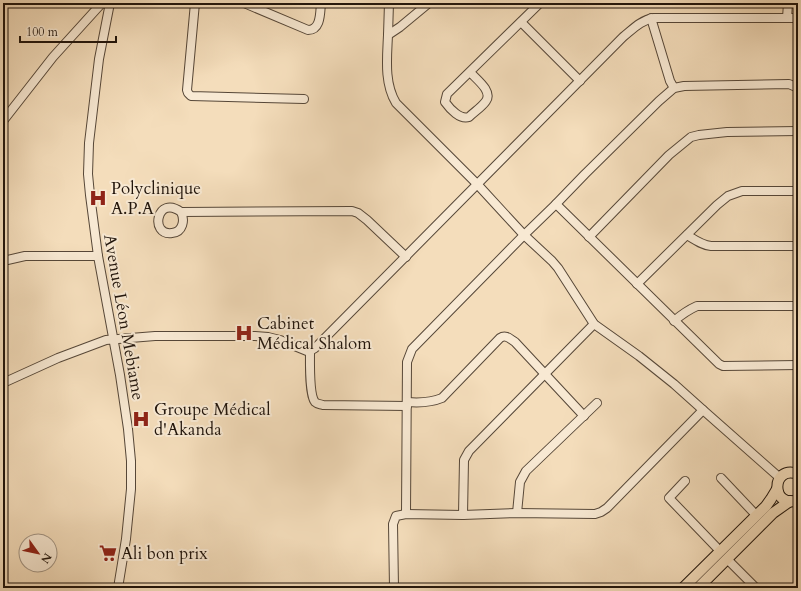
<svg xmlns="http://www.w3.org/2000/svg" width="801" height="591" font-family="Cardo,serif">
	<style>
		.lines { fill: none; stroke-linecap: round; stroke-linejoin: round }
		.minor-casing { stroke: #564738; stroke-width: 10 }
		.major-casing { stroke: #21150c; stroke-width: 12 }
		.minor { stroke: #f8e9d3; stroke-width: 8 }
		.major { stroke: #f4ddbb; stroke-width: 10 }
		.labels { text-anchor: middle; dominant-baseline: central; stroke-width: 4; stroke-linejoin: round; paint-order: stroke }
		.poi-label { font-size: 17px; fill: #21150c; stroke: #f8e9d3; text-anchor: start }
		.street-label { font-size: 17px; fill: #21150c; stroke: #f8e9d3 }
	</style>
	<rect width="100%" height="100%" fill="#f4ddbb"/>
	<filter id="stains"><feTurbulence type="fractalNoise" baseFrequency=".005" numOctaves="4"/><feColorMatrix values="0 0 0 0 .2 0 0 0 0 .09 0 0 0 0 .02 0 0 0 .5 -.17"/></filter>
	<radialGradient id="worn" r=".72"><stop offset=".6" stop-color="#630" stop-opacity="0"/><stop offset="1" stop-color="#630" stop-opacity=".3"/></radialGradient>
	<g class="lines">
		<g class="minor-casing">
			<g id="minor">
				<path d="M110 3 99 59 89 143 88 174 90 195 98 256 120 375 128 429 131 461V489L126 539 118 588"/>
				<path d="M195 3 187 90 188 93 191 96 304 99"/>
				<path d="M244 3 308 30C321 30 320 13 321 3"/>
				<path d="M651 18 670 81 674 88"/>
				<path d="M787 18 788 3"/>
				<path d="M521 22 580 81"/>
				<path d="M388 35 389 3"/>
				<path d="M470 72C476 79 493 91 486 101 482 107 474 112 469 117 460 120 450 109 445 102L447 94 540 3"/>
				<path d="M3 121 53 57 102 3"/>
				<path d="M556 204 719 364 723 366 798 365"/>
				<path d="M181 212C185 220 183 232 172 233 149 236 157 194 181 212L352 211 358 213 367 220 406 257"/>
				<path d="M687 235C695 240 702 245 711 246H798"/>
				<path d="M589 237 669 155 691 137 699 135 727 132 798 131"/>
				<path d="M3 261 25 256H98"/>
				<path d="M637 284 717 205 728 196 742 191H798"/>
				<path d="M674 321C681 315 688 310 697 306H798"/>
				<path d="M310 351C310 361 309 395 315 402 317 404 320 404 323 405L407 406"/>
				<path d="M3 383 58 358 106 340 155 336H255L268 337 280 340 307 351H310L315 348 623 37C633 29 641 20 654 18H798"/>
				<path d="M407 402C419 403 430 403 442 398L500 338C506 334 510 339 515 342L584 416"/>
				<path d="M703 410 780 478"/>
				<path d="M721 478 756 515"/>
				<path d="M685 481 669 498 720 551"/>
				<path d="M517 513 520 482 526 471 597 403"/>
				<path d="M406 514 407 362 412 349 524 235 556 204 585 174 659 101 674 88 684 86 789 84 798 88"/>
				<path d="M463 515 464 460 469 451 594 324"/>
				<path d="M727 559 756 588"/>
				<path d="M394 588 393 524 396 516 406 514 463 515 517 513 595 514 601 512 607 508 703 410 674 384 639 356 594 324 558 268 552 261 524 235 478 185 396 103C384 83 387 58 388 35L400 27 429 3"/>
			</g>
		</g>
		<g class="major-casing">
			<g id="major">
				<path d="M798 474C770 464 771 510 798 500"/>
				<path d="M683 588 766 506 771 499 777 489"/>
				<path d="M698 588 773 513 790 501"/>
			</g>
		</g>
		<use href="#minor" class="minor"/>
		<use href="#major" class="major"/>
	</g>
	<defs>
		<g id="hospital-bare" transform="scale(1.38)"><path d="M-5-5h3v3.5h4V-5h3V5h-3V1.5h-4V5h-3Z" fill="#8f2418" stroke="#f8e9d3" stroke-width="2.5" paint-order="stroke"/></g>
		<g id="supermarket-bare" transform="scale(1.38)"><path d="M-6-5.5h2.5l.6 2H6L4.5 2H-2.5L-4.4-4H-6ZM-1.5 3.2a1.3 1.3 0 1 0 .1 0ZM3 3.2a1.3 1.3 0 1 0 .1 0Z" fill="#8f2418" stroke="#f8e9d3" stroke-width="2.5" paint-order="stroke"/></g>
	</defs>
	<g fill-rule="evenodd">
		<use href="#hospital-bare" x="98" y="198"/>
		<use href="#hospital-bare" x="244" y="333"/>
		<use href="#hospital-bare" x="141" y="419"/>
		<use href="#supermarket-bare" x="108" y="553"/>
	</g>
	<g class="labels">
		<g class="poi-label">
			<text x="111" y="188">Polyclinique<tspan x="111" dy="20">A.P.A</tspan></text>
			<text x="257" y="323">Cabinet<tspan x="257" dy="20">Médical Shalom</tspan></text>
			<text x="154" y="409">Groupe Médical<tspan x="154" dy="20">d'Akanda</tspan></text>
			<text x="121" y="553">Ali bon prix</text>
		</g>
		<g class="street-label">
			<text transform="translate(124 317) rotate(80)">Avenue Léon Mebiame</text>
		</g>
	</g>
	<rect width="801" height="591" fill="none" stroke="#f4ddbb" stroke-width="16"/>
	<rect x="4" y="4" width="793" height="583" fill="none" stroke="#21150c" stroke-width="2"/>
	<rect x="8" y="8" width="785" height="575" fill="none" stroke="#21150c"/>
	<g transform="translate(38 553) rotate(123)"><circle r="19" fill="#f8e9d3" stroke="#a29483"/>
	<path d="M0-3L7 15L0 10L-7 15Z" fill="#8f2418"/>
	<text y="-6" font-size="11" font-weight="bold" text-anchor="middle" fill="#21150c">N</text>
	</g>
	<path d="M20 36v6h96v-6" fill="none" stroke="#21150c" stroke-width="2"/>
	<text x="26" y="36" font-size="12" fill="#21150c" stroke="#f8e9d3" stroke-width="3" paint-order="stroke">100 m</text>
	<rect width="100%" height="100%" filter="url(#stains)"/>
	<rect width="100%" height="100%" fill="url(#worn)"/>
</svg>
